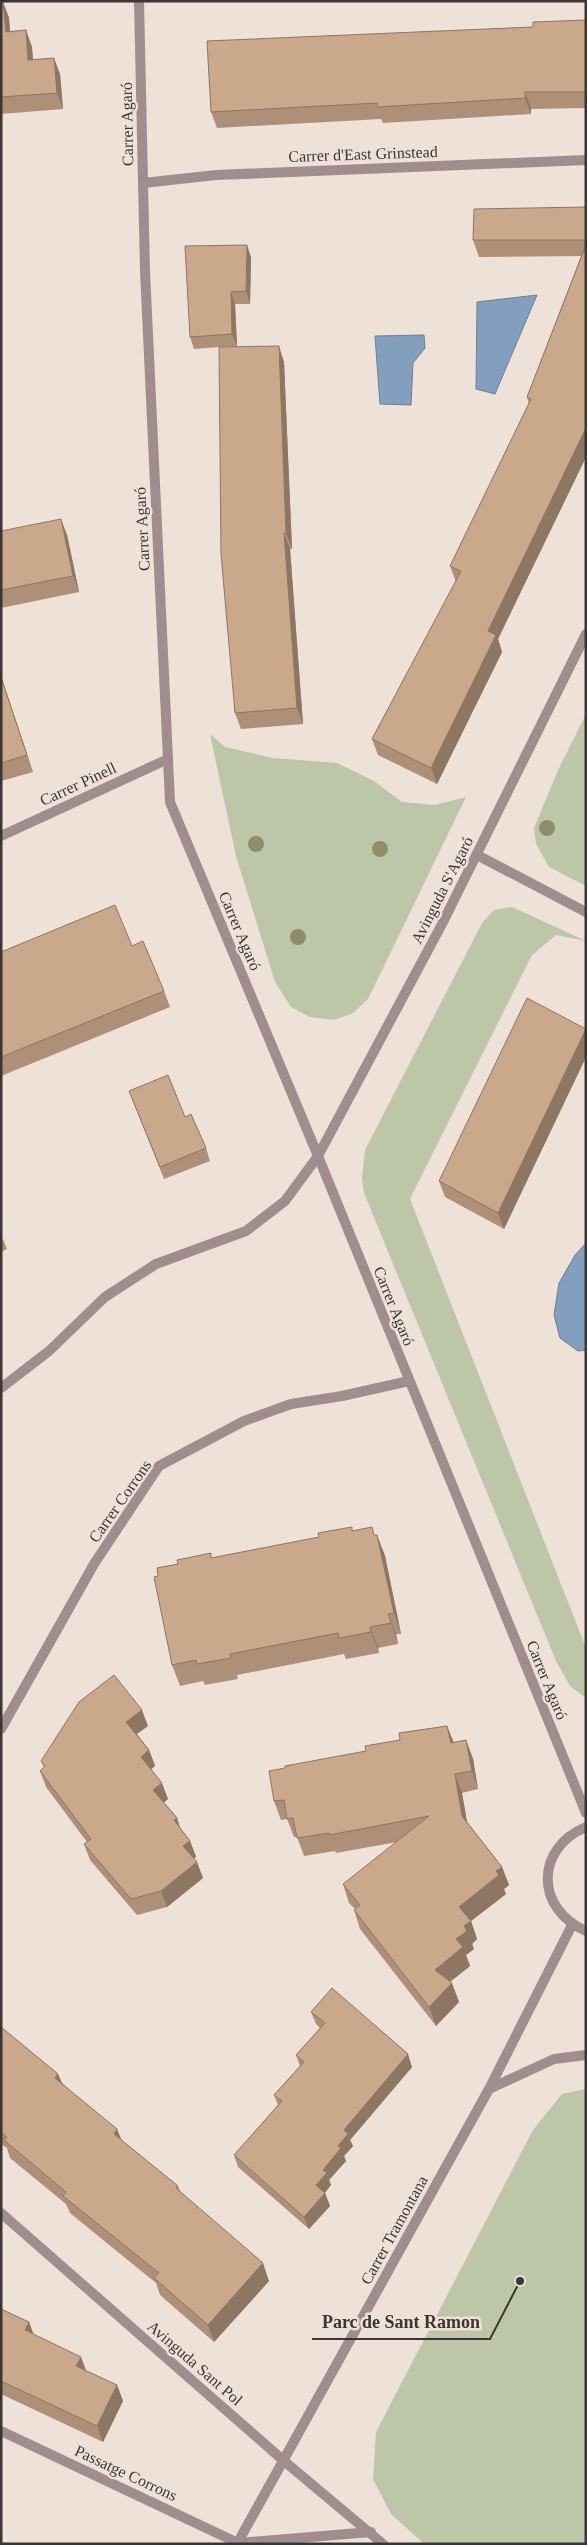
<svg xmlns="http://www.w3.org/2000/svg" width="587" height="2545" font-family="'Times New Roman',serif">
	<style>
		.green { fill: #bdc6a8 }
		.water { fill: #839fbe; stroke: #6d8094 }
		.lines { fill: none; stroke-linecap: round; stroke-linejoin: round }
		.service { stroke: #a18d8d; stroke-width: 10 }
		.minor { stroke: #a18d8d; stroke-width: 10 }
		.tree { fill: #8e8f68 }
		.wall { fill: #ae9078 }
		.shaded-wall { fill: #8d7662 }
		.building { fill: #caa88c; stroke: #8d7662 }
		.labels { text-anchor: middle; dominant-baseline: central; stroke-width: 5; stroke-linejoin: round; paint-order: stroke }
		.street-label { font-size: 16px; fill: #3b3633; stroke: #eee1d8 }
		.leader { fill: none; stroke: #3b3633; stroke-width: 2 }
		.callout-dot { fill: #3b3633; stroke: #eee1d8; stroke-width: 2 }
		.callout-label { font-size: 18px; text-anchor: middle; font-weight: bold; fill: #3b3633; stroke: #eee1d8; stroke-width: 5; stroke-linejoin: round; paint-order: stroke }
	</style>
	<rect width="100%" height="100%" fill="#eee1d8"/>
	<g class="green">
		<path d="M586 714V886L549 867 536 844 534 828 558 770Z"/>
		<path d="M210 734 225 747 273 758 337 763 374 781 402 802 435 805 466 797 368 999 353 1013 334 1020 310 1017 291 1007 275 982 236 856Z"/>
		<path d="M512 907 586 941 556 935 532 955 410 1199 586 1648V1698L570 1686 556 1661 364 1193 362 1179 365 1150 482 923 494 910Z"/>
		<path d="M586 2089V2544H424L391 2514 373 2479 376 2432 533 2130 562 2094Z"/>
	</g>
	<g class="water">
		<path d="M537 295 495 394 476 389 477 302Z"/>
		<path d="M424 335 425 348 413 363 411 405 380 404 375 336Z"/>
		<path d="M586 1243V1350L578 1351 560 1338 554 1315 559 1283 575 1255Z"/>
	</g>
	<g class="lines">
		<path class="service" d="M1 2431 238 2543"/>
		<g class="minor">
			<path d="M139 1 145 271 170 802 318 1156 586 1813"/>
			<path d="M143 183 216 175 586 160"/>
			<path d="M1 836 168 759"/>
			<path d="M477 855 586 912"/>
			<path d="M1 1388 49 1351 105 1297 156 1264 246 1231 285 1201 318 1156 442 924 586 634"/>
			<path d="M1 1729 94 1564 159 1466 244 1421 291 1404 342 1396 409 1381"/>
			<path d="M586 1827C535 1848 535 1909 586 1931"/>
			<path d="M489 2089 554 2059 586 2055"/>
			<path d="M1 2213 284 2461 383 2544"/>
			<path d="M238 2543 371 2532"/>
			<path d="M237 2544 489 2089 572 1925"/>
		</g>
	</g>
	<g class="tree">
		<circle cx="547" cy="828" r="8"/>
		<circle cx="256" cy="844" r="8"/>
		<circle cx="380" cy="849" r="8"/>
		<circle cx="298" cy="937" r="8"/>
	</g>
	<g class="wall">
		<path d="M1 2H3L9 18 10 32 26 30 32 47 33 60 60 74 63 109 1 114Z"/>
		<path d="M586 20V108L531 109V114L383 123 381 119 217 128 211 112 533 27Z"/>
		<path d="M586 207V457L498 639 502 652 437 784 378 755 372 739 456 582 450 566 529 404 527 397 581 256 479 257 473 240Z"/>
		<path d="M251 257 250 304H235L237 346 221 347 284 362 292 549H290L303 724 241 729 235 713 219 347 194 349 190 337Z"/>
		<path d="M1 531 67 535 79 592 1 608Z"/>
		<path d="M1 676 33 772 1 781Z"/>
		<path d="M132 946 164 991 170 1007 1 1076V952Z"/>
		<path d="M586 1029V1057L504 1229 445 1197 439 1181Z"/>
		<path d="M129 1091 185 1117 206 1148 210 1161 164 1179Z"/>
		<path d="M1 1235 7 1249 1 1252Z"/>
		<path d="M353 1531 375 1535H377L385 1556 401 1634H396L398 1644 378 1648 379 1653 346 1659 344 1654 237 1675 238 1679 205 1685 203 1681 180 1686 172 1665 158 1576 212 1558Z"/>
		<path d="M148 1726 137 1734 149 1750 155 1766 151 1769 168 1799 164 1802 177 1818 180 1828 190 1841 196 1857 194 1858 203 1878 167 1907 137 1915 90 1860 84 1844 87 1842 46 1787 40 1771 44 1767 41 1761Z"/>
		<path d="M447 1726 454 1743 466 1740 473 1759 478 1789 462 1793 467 1822 502 1867 509 1885 504 1889 506 1894 471 1921 477 1939 472 1944 474 1949 466 1955 470 1966 450 1982 459 2002 436 2026 360 1929 354 1910 355 1909 349 1903 343 1884 397 1842 336 1853 335 1851 304 1856 297 1837H294L287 1819 281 1820 274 1801 285 1768 366 1751 400 1740Z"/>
		<path d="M311 2012 412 2067 350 2140 353 2146 344 2156 346 2161 329 2180 331 2185 325 2193 330 2206 309 2229 238 2167 234 2155 278 2105 274 2095 300 2066 296 2055 320 2028 316 2024Z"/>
		<path d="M1 2027 58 2074 62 2083 121 2140 178 2186 180 2191 269 2281 214 2342 160 2295 156 2283 70 2213 66 2204 10 2158 7 2148 1 2144Z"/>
		<path d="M1 2309 29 2322 33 2334 86 2371 117 2385 123 2401 103 2442 1 2394Z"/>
	</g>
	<g class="shaded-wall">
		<path d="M3 2 9 18 11 48 6 32Z"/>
		<path d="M26 30 32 47 34 76 28 60Z"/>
		<path d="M54 58 60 74 63 109 57 93Z"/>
		<path d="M525 92 531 109V114L525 98Z"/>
		<path d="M247 245 251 257 250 304 246 291Z"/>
		<path d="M231 292 235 304 237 346 232 334Z"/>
		<path d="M279 346 284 362 292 549 286 533Z"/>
		<path d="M586 428V457L498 639 502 652 437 784 431 768 488 631Z"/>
		<path d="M61 519 67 535 79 592 73 576Z"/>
		<path d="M284 533 290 549 303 724 297 708Z"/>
		<path d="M1 676 33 772 27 755Z"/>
		<path d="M586 1029V1057L504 1229 498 1213Z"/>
		<path d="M377 1535 385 1556 401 1634 394 1613Z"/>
		<path d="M388 1614 396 1634 398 1644Z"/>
		<path d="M370 1627 378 1648 379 1653 371 1632Z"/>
		<path d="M142 1710 148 1726 132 1737 126 1722Z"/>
		<path d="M447 1726 454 1744 451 1743Z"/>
		<path d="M466 1740 473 1759 478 1789 472 1771Z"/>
		<path d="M149 1750 155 1766 147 1773 141 1757Z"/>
		<path d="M455 1774 462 1793 469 1834 462 1816Z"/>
		<path d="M162 1783 168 1799 159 1806 153 1790Z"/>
		<path d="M177 1818 182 1834 174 1820Z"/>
		<path d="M190 1841 196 1857 189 1862 183 1846Z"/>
		<path d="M197 1862 203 1878 167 1907 161 1891Z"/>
		<path d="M502 1867 509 1885 504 1889 506 1894 471 1921 477 1939 472 1944 474 1949 466 1955 470 1966 442 1988 435 1970 456 1939 459 1907 496 1871Z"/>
		<path d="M452 1983 459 2002 436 2026 429 2007Z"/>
		<path d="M408 2054 412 2067 350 2140 353 2146 344 2156 346 2161 329 2180 331 2185 321 2197 316 2185 323 2170 338 2146 344 2130Z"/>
		<path d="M58 2074 65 2091 55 2078Z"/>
		<path d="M117 2129 124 2146 114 2134Z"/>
		<path d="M325 2193 330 2206 309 2229 304 2217Z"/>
		<path d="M263 2263 269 2281 214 2342 208 2325Z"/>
		<path d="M29 2322 35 2338 25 2330Z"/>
		<path d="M81 2357 87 2373 76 2366Z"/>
		<path d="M117 2385 123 2401 103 2442 97 2426Z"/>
	</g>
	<g class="building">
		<path d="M1 2H3L6 32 26 30 28 60 54 58 57 93 1 97Z"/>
		<path d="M586 20V92H525V98L377 107V103L211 112 207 41 533 27V22Z"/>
		<path d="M586 207V240H473L474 209Z"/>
		<path d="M247 245 246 291 231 292 232 334 190 337 185 246Z"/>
		<path d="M586 245V428L488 631 496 635 431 768 372 739 461 571 450 566 531 399 527 397Z"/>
		<path d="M279 346 286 533H284L297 708 235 713 221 554 219 347Z"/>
		<path d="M61 519 73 576 1 590V531Z"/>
		<path d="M1 677 27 755 1 763Z"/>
		<path d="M115 905 132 946 143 941 164 991 1 1057V952Z"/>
		<path d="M527 998 586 1029 498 1213 439 1181Z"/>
		<path d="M168 1075 185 1117 191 1114 206 1148 160 1167 129 1091Z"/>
		<path d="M352 1527V1531L372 1527 374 1535H377L394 1613 388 1614 391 1623 370 1627 371 1632 339 1638 338 1633 230 1654 231 1658 197 1664 196 1660 172 1665 154 1577 158 1576 157 1568 178 1564 177 1560 211 1553V1558L319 1537 318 1533Z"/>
		<path d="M114 1675 142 1710 126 1722 149 1750 141 1757 162 1783 153 1790 177 1818 174 1820 190 1841 183 1846 197 1862 161 1891 131 1899 84 1844 91 1839 40 1771 45 1766 41 1761 79 1702Z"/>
		<path d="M447 1726 451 1743 466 1740 472 1771 455 1774 462 1816 502 1867 496 1871 499 1875 459 1907 471 1921 464 1926 467 1931 456 1939 463 1947 435 1970 452 1983 429 2007 354 1910 360 1905 343 1884 429 1816 329 1835V1833L297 1838 293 1818 287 1819 284 1800 274 1801 269 1771 285 1768V1766L366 1751 365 1746 400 1740 399 1733Z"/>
		<path d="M332 1988 408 2054 344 2130 348 2134 338 2146 341 2148 323 2170 327 2173 316 2185 325 2193 304 2217 234 2155 282 2101 274 2095 304 2062 296 2055 325 2023 311 2012Z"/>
		<path d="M1 2027 58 2074 55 2078 117 2129 114 2134 178 2186 176 2188 263 2263 208 2325 154 2278 159 2273 63 2196 66 2192 4 2140 7 2137 1 2132Z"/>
		<path d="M1 2309 29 2322 25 2330 81 2357 76 2366 117 2385 97 2426 1 2381Z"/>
	</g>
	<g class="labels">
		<g class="street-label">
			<text transform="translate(127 124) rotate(-91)">Carrer Agaró</text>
			<text transform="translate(363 154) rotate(-2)">Carrer d'East Grinstead</text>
			<text transform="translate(142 529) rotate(-93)">Carrer Agaró</text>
			<text transform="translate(78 784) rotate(-25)">Carrer Pinell</text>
			<text transform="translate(442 890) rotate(-63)">Avinguda S'Agaró</text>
			<text transform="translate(240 931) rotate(67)">Carrer Agaró</text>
			<text transform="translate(394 1306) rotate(68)">Carrer Agaró</text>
			<text transform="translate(120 1501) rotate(-55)">Carrer Corrons</text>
			<text transform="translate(547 1680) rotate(68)">Carrer Agaró</text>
			<text transform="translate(394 2230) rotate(-61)">Carrer Tramontana</text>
			<text transform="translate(195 2363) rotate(41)">Avinguda Sant Pol</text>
			<text transform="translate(126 2473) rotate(25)">Passatge Corrons</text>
		</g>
	</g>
	<path class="leader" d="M520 2281L490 2339H312"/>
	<circle class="callout-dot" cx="520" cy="2281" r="5"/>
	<g class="callout-label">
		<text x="401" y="2328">Parc de Sant Ramon</text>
	</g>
	<rect width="587" height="2545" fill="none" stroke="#3b3633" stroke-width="5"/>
</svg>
